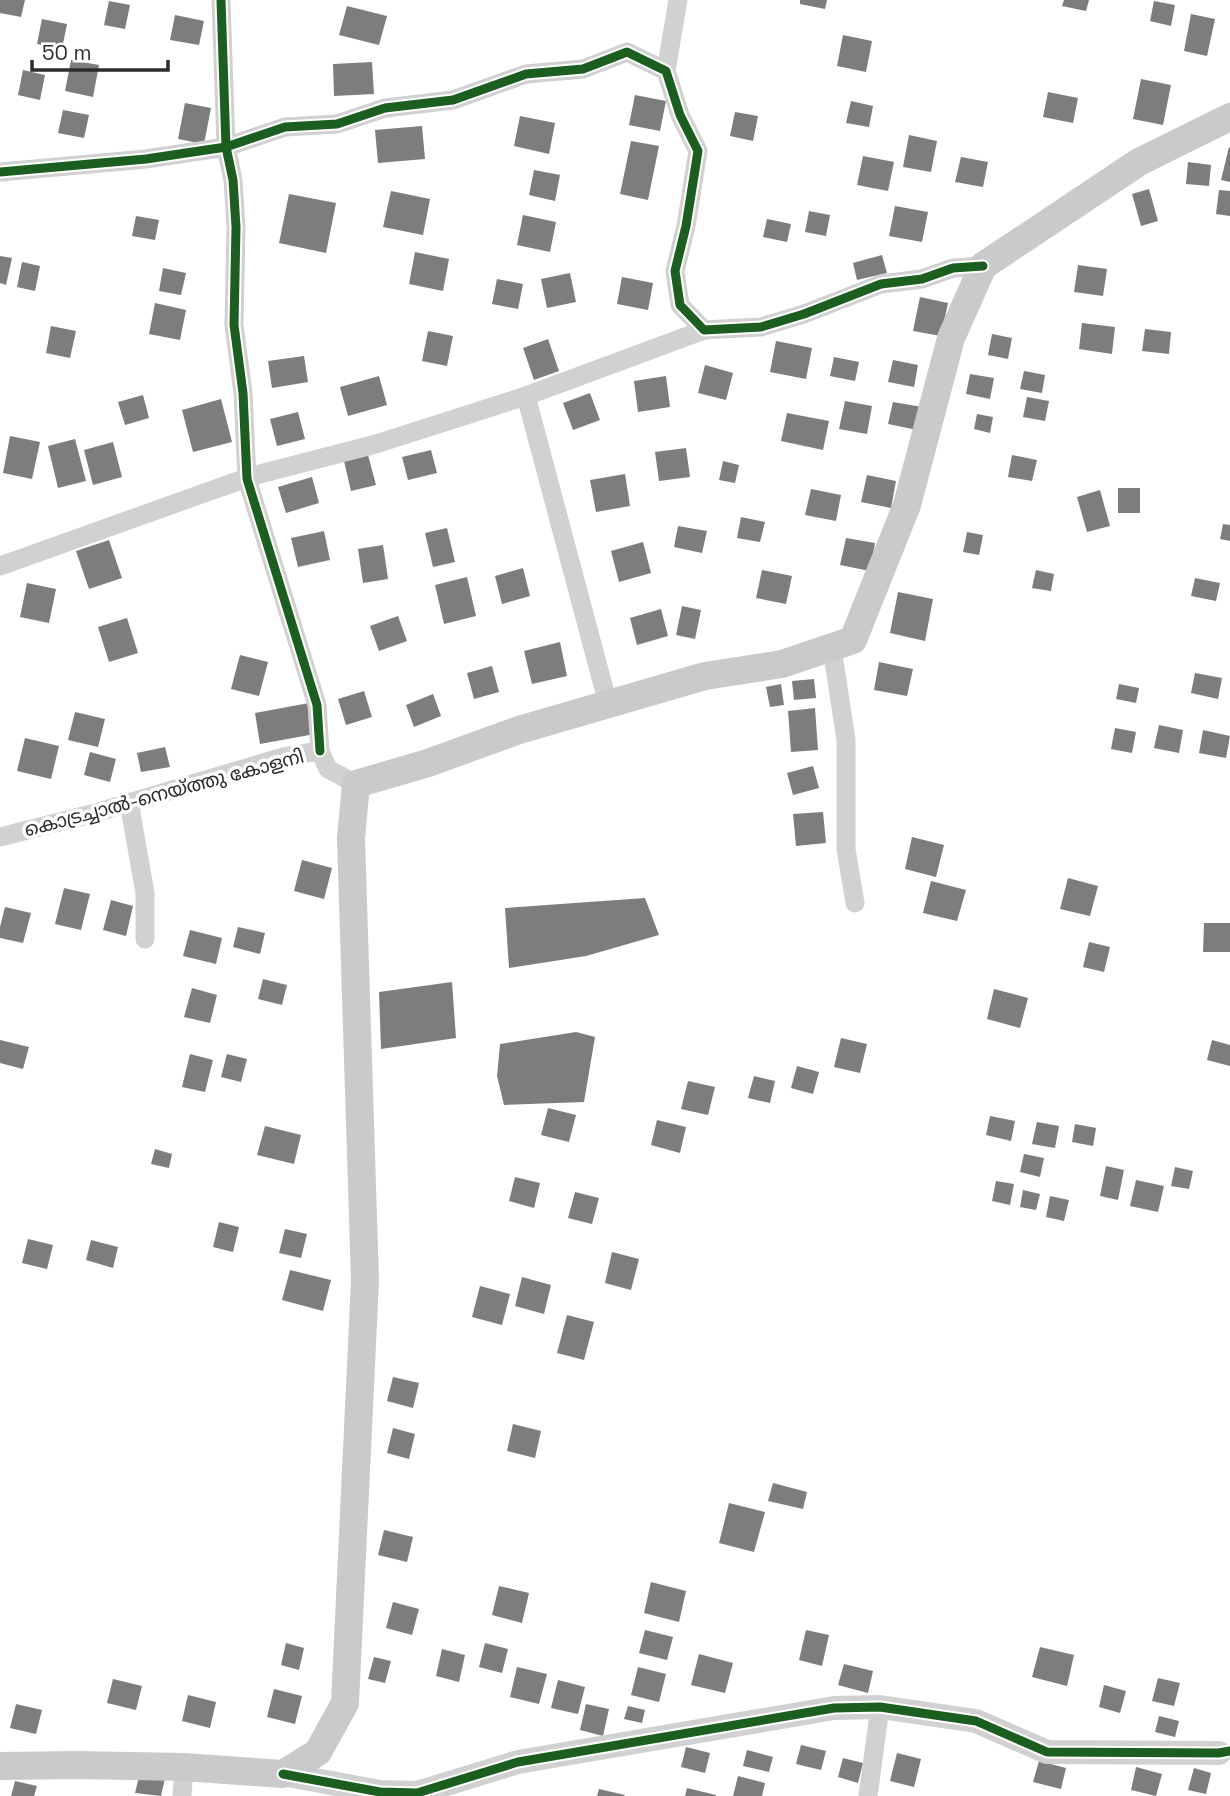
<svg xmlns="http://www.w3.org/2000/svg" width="1230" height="1796" font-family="'Space Grotesk','Noto Sans Malayalam',sans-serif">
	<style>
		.building { fill: #7d7d7d }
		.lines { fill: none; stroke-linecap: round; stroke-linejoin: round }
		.minor { stroke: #d1d1d1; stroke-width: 19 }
		.tertiary { stroke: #d1d1d1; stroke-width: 24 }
		.secondary { stroke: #cacaca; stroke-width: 28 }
		.cycleway-casing { stroke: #fff; stroke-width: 13 }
		.cycleway { stroke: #1b5e20; stroke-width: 9 }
		.labels { text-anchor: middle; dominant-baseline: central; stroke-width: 7; stroke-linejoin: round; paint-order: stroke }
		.street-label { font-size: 19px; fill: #2c2c2c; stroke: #fff }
	</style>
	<rect width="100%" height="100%" fill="#fff"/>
	<g class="building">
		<path d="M0 0H25L21 17 0 13Z"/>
		<path d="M800 0H827L825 9 800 4Z"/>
		<path d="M1064 0H1089L1086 11 1062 6Z"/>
		<path d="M109 1 130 5 125 29 104 25Z"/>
		<path d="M1154 1 1175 5 1171 26 1150 21Z"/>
		<path d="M347 6 387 16 379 45 339 35Z"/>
		<path d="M1191 14 1215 19 1207 56 1184 51Z"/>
		<path d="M175 15 204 21 199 45 170 40Z"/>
		<path d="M42 19 67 24 62 49 37 44Z"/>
		<path d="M843 35 872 41 866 72 837 66Z"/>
		<path d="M71 60 99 65 93 97 65 91Z"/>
		<path d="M372 62 374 94 334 96 333 64Z"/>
		<path d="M23 70 45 75 40 100 18 95Z"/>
		<path d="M1141 79 1171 85 1163 125 1133 119Z"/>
		<path d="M1048 92 1078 98 1073 123 1043 117Z"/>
		<path d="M635 95 666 101 660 131 629 125Z"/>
		<path d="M851 101 873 106 869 127 846 123Z"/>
		<path d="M185 103 211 108 204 144 178 139Z"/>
		<path d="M63 110 89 115 84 138 58 133Z"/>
		<path d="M735 112 758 116 753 141 730 136Z"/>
		<path d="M520 116 555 123 549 154 514 146Z"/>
		<path d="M422 126 425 159 378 163 375 130Z"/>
		<path d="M909 135 937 141 931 172 903 167Z"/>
		<path d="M631 141 659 146 648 200 620 194Z"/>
		<path d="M1229 147 1230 148V182L1221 180Z"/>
		<path d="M863 156 894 162 888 191 857 185Z"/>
		<path d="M961 157 988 162 983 187 955 182Z"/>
		<path d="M1188 162 1211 165 1209 186 1186 184Z"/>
		<path d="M534 170 560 175 555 201 529 195Z"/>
		<path d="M1149 189 1158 221 1141 226 1132 194Z"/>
		<path d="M1219 190 1230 191V216L1216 214Z"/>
		<path d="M391 191 430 199 423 235 383 227Z"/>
		<path d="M289 194 336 203 326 253 279 243Z"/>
		<path d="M895 206 928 212 922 242 889 236Z"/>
		<path d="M809 211 830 215 826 236 805 232Z"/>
		<path d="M523 215 556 222 550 252 517 245Z"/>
		<path d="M136 216 159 220 155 240 132 236Z"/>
		<path d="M767 219 791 224 787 242 763 237Z"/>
		<path d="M415 252 449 259 443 291 409 284Z"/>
		<path d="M882 255 887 273 857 280 853 263Z"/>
		<path d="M0 256 12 258 6 285 0 283Z"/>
		<path d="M22 262 40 266 35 291 17 287Z"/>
		<path d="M1078 265 1107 269 1103 296 1074 292Z"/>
		<path d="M163 268 186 273 181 295 159 291Z"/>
		<path d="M570 273 576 302 547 308 541 279Z"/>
		<path d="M622 277 653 283 648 310 617 304Z"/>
		<path d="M497 279 523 284 518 309 492 304Z"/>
		<path d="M920 297 948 303 941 336 913 331Z"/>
		<path d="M155 303 186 310 180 340 149 334Z"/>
		<path d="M1082 323 1115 327 1112 354 1079 349Z"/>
		<path d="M51 326 76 331 70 358 46 353Z"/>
		<path d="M1145 329 1171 332 1169 354 1142 351Z"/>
		<path d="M428 331 453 336 447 366 422 361Z"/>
		<path d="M992 334 1012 338 1008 359 988 355Z"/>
		<path d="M548 339 559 371 534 380 523 348Z"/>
		<path d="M776 341 812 348 806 379 770 372Z"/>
		<path d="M304 356 308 382 272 388 268 361Z"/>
		<path d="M834 357 859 362 855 381 830 376Z"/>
		<path d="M893 360 918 365 914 387 888 382Z"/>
		<path d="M705 365 733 373 726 400 698 393Z"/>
		<path d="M1024 371 1045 375 1042 393 1020 389Z"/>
		<path d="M970 374 994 378 990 399 966 394Z"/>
		<path d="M379 376 387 405 348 416 340 387Z"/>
		<path d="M666 376 670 407 638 412 634 381Z"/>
		<path d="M590 393 600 420 573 430 563 403Z"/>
		<path d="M143 395 149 418 125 425 118 402Z"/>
		<path d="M1027 397 1049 401 1045 421 1023 417Z"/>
		<path d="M221 399 232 442 193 452 182 410Z"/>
		<path d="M845 401 872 406 867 434 839 429Z"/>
		<path d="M893 402 922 407 917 430 888 424Z"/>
		<path d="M298 412 305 439 277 446 270 419Z"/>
		<path d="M787 413 829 421 823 450 781 441Z"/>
		<path d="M977 414 993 417 990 433 974 429Z"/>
		<path d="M10 436 40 442 32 479 3 473Z"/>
		<path d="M75 439 86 481 58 488 48 446Z"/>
		<path d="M113 442 122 477 93 485 84 450Z"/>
		<path d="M686 448 690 477 659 481 655 452Z"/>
		<path d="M431 450 437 473 408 480 402 457Z"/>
		<path d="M368 455 376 485 351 491 344 461Z"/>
		<path d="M1012 455 1037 460 1032 481 1008 477Z"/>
		<path d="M723 461 739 465 735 483 719 480Z"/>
		<path d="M625 474 630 506 596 512 590 480Z"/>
		<path d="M867 475 896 481 891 508 861 502Z"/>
		<path d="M312 477 319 503 286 513 278 487Z"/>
		<rect x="1118" y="488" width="22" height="25"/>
		<path d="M811 489 841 495 836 521 805 515Z"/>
		<path d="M1100 490 1110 526 1087 532 1077 497Z"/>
		<path d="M741 517 765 522 760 542 737 538Z"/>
		<path d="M1223 524 1230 525V541L1220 539Z"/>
		<path d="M678 526 707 531 702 553 674 547Z"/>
		<path d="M447 528 455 562 433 567 425 533Z"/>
		<path d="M324 531 330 560 298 567 291 538Z"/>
		<path d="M967 532 983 535 979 555 963 552Z"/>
		<path d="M846 538 875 543 870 571 840 565Z"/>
		<path d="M109 540 122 578 89 589 76 551Z"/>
		<path d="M643 542 651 573 619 582 611 551Z"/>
		<path d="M383 545 388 579 363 583 358 549Z"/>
		<path d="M523 568 530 596 502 604 495 576Z"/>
		<path d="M762 570 792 576 786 604 756 598Z"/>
		<path d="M1036 570 1054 574 1051 591 1032 588Z"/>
		<path d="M467 577 476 616 444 624 435 585Z"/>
		<path d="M1195 578 1220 583 1216 601 1191 596Z"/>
		<path d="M27 583 56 589 49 623 20 617Z"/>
		<path d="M898 592 933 599 925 641 890 633Z"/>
		<path d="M682 606 701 610 695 639 676 635Z"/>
		<path d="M661 609 668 636 637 645 630 618Z"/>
		<path d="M398 616 407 641 379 651 370 626Z"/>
		<path d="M127 618 138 653 109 662 98 627Z"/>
		<path d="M560 642 567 676 532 684 524 651Z"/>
		<path d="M240 655 268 662 259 696 231 689Z"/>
		<path d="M879 662 913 669 907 696 874 690Z"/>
		<path d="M492 666 499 692 474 699 467 673Z"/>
		<path d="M1195 673 1222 678 1218 699 1191 693Z"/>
		<path d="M814 679 816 698 794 700 792 681Z"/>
		<path d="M781 684 784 705 770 707 766 687Z"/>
		<path d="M1119 684 1139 688 1136 703 1116 699Z"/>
		<path d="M364 691 372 717 346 725 338 699Z"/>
		<path d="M433 694 441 716 414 727 406 705Z"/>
		<path d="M309 703 315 734 260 744 255 713Z"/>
		<path d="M815 708 818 750 791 752 788 711Z"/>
		<path d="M75 712 105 719 98 747 68 740Z"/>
		<path d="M1159 725 1183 730 1179 753 1154 748Z"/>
		<path d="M1115 728 1136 732 1132 753 1111 749Z"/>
		<path d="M1203 730 1230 736 1226 758 1199 753Z"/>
		<path d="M25 738 59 746 51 779 17 771Z"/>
		<path d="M165 747 170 767 141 772 137 753Z"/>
		<path d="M90 752 116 759 110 782 84 775Z"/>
		<path d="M813 766 819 788 793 795 787 773Z"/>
		<path d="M823 812 826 843 796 846 793 814Z"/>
		<path d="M912 837 944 845 936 877 905 869Z"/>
		<path d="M302 860 332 868 324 899 294 891Z"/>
		<path d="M1068 878 1098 886 1090 916 1060 909Z"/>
		<path d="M931 881 966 890 957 921 923 913Z"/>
		<path d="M64 888 90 894 81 930 55 924Z"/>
		<path d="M645 898 659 935 586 956 509 968 505 908Z"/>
		<path d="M111 900 133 906 126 936 103 930Z"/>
		<path d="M5 907 31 913 23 943 0 938V927Z"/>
		<path d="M1204 923H1230V952H1203Z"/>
		<path d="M238 927 265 933 260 954 233 947Z"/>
		<path d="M190 930 222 938 216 964 183 956Z"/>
		<path d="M1089 942 1110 947 1104 972 1083 967Z"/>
		<path d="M263 979 287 985 282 1005 258 999Z"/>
		<path d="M452 982 456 1038 381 1049 379 992Z"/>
		<path d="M192 988 217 995 210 1023 184 1017Z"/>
		<path d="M994 989 1028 998 1020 1028 987 1019Z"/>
		<path d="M576 1032 595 1037 584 1102 504 1105 497 1076 500 1044Z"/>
		<path d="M841 1038 867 1044 860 1073 834 1067Z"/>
		<path d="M0 1040 29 1047 23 1069 0 1063Z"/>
		<path d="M1212 1040 1230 1045V1066L1207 1060Z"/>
		<path d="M190 1054 213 1060 205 1092 182 1087Z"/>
		<path d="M227 1054 247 1059 241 1082 221 1077Z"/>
		<path d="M797 1066 819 1072 813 1094 791 1088Z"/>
		<path d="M754 1076 775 1081 770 1103 748 1098Z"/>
		<path d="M688 1081 715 1087 708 1115 681 1109Z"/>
		<path d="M548 1108 576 1115 569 1142 541 1135Z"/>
		<path d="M990 1116 1015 1121 1011 1141 986 1135Z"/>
		<path d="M657 1120 686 1127 680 1153 651 1145Z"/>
		<path d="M1037 1122 1059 1126 1055 1148 1032 1144Z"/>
		<path d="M1075 1124 1096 1128 1093 1146 1072 1142Z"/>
		<path d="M265 1126 301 1135 294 1164 257 1155Z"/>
		<path d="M155 1149 172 1154 169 1168 151 1164Z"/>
		<path d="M1024 1154 1044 1158 1040 1177 1020 1172Z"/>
		<path d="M1106 1166 1124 1170 1118 1200 1100 1196Z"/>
		<path d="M1175 1167 1193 1171 1189 1189 1171 1186Z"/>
		<path d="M515 1177 540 1183 534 1208 509 1201Z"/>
		<path d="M1136 1180 1164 1186 1158 1212 1130 1206Z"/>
		<path d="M996 1181 1014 1184 1010 1205 992 1201Z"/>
		<path d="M1023 1190 1040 1194 1036 1210 1020 1207Z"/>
		<path d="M575 1192 599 1198 592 1224 568 1218Z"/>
		<path d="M1050 1196 1069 1200 1064 1221 1046 1217Z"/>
		<path d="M219 1222 239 1227 233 1252 213 1247Z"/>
		<path d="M285 1229 307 1234 301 1258 279 1253Z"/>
		<path d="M28 1239 53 1245 47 1269 22 1263Z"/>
		<path d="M91 1240 118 1247 113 1268 86 1260Z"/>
		<path d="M612 1252 639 1259 631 1290 605 1283Z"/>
		<path d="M290 1270 331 1280 323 1311 282 1300Z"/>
		<path d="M522 1277 551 1285 544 1314 515 1306Z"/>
		<path d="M480 1286 510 1294 502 1325 472 1317Z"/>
		<path d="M567 1315 594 1322 584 1360 557 1353Z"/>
		<path d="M393 1377 419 1383 413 1408 387 1401Z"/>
		<path d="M513 1424 541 1431 535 1458 507 1451Z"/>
		<path d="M393 1428 415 1434 409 1459 387 1453Z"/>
		<path d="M773 1483 807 1492 803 1509 768 1501Z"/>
		<path d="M729 1503 765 1512 754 1552 719 1543Z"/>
		<path d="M384 1530 413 1537 407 1562 378 1555Z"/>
		<path d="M651 1582 686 1591 679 1622 644 1613Z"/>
		<path d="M499 1586 529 1593 522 1623 492 1615Z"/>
		<path d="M393 1602 419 1609 412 1635 386 1628Z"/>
		<path d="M645 1630 673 1637 667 1660 639 1653Z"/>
		<path d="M806 1630 829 1635 822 1666 799 1660Z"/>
		<path d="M286 1643 304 1648 299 1670 281 1665Z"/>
		<path d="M485 1643 508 1649 502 1673 479 1667Z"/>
		<path d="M1040 1647 1074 1655 1067 1686 1032 1677Z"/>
		<path d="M442 1649 465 1655 459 1682 436 1676Z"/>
		<path d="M699 1654 733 1663 725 1693 691 1685Z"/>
		<path d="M374 1657 391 1661 385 1683 368 1679Z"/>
		<path d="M844 1664 873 1671 868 1693 838 1685Z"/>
		<path d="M517 1667 547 1674 539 1704 510 1697Z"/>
		<path d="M638 1667 666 1674 659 1702 631 1695Z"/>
		<path d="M1158 1678 1180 1683 1174 1706 1152 1701Z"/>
		<path d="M113 1679 142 1686 136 1710 107 1703Z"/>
		<path d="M558 1680 585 1687 578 1714 551 1708Z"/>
		<path d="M1104 1685 1126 1691 1120 1713 1099 1707Z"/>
		<path d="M274 1689 302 1696 295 1724 267 1717Z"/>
		<path d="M188 1695 216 1702 210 1728 182 1721Z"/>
		<path d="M16 1704 42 1710 36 1734 10 1728Z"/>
		<path d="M586 1704 609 1709 603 1736 580 1730Z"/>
		<path d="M628 1706 645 1710 642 1723 624 1719Z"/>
		<path d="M1159 1716 1179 1721 1175 1737 1155 1732Z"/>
		<path d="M801 1745 826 1751 821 1770 796 1764Z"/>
		<path d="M686 1747 710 1753 705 1773 681 1767Z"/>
		<path d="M747 1750 773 1757 769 1772 743 1766Z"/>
		<path d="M897 1753 921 1759 914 1787 890 1781Z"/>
		<path d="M843 1758 863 1763 858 1783 838 1777Z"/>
		<path d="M1039 1761 1066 1768 1061 1789 1033 1782Z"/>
		<path d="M1136 1767 1162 1774 1156 1796 1131 1790Z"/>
		<path d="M1194 1768 1211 1773 1206 1794 1188 1790Z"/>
		<path d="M140 1772 165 1778 161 1796 135 1793Z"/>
		<path d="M738 1776 765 1783 762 1796H733Z"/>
		<path d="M15 1781 37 1786 34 1796H11Z"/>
		<path d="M687 1788 716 1795V1796H685Z"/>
		<path d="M599 1789 625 1795 624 1796H597Z"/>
	</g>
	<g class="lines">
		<g class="minor">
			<path d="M221 0 226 147 233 180 236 227 234 325 243 393 247 479 317 705 320 751"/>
			<path d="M666 71 678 0"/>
			<path d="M0 172 146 159 226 147 285 127 337 124 385 108 453 100 526 74 583 69 627 52 666 71 680 115 698 151 686 226 675 271 680 305 704 330 761 327 804 314 881 284 922 279 953 268 983 266"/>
			<path d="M526 396 608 704"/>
			<path d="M0 566 252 476 376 444 526 396 704 330"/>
			<path d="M832 648 846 740V849L855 903"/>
			<path d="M129 802 145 893V939"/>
			<path d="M0 837 95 813 283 757 320 751 328 769 356 784"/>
			<path d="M182 1796 184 1767"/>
			<path d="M868 1796 880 1707"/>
		</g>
		<path class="tertiary" d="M283 1774 380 1792 417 1793 518 1762 834 1708 880 1707 976 1721 1047 1752 1219 1753"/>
		<path class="secondary" d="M0 1766 77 1765 184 1767 283 1774 318 1752 345 1703 365 1281 351 838 356 784 428 763 519 730 705 676 782 664 853 640 907 505 951 338 983 266 1139 162 1230 117"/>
		<g class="cycleway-casing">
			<g id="cycleway">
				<path d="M221 0 226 147 233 180 236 227 234 325 243 393 247 479 317 705 320 751"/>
				<path d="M0 172 146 159 226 147 285 127 337 124 385 108 453 100 526 74 583 69 627 52 666 71 680 115 698 151 686 226 675 271 680 305 704 330 761 327 804 314 881 284 922 279 953 268 983 266"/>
				<path d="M283 1774 380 1792 417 1793 518 1762 834 1708 880 1707 976 1721 1047 1752 1219 1753 1230 1751"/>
			</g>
		</g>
		<use href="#cycleway" class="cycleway"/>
	</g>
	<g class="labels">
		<g class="street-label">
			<text transform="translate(164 793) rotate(-15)">കൊട്രച്ചാൽ-നെയ്ത്തു കോളനി</text>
		</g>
	</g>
	<path d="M32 60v10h136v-10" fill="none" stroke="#2c2c2c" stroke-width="3.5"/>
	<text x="42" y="60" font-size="21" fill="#2c2c2c" stroke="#ffffff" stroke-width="5" paint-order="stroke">50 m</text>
</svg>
